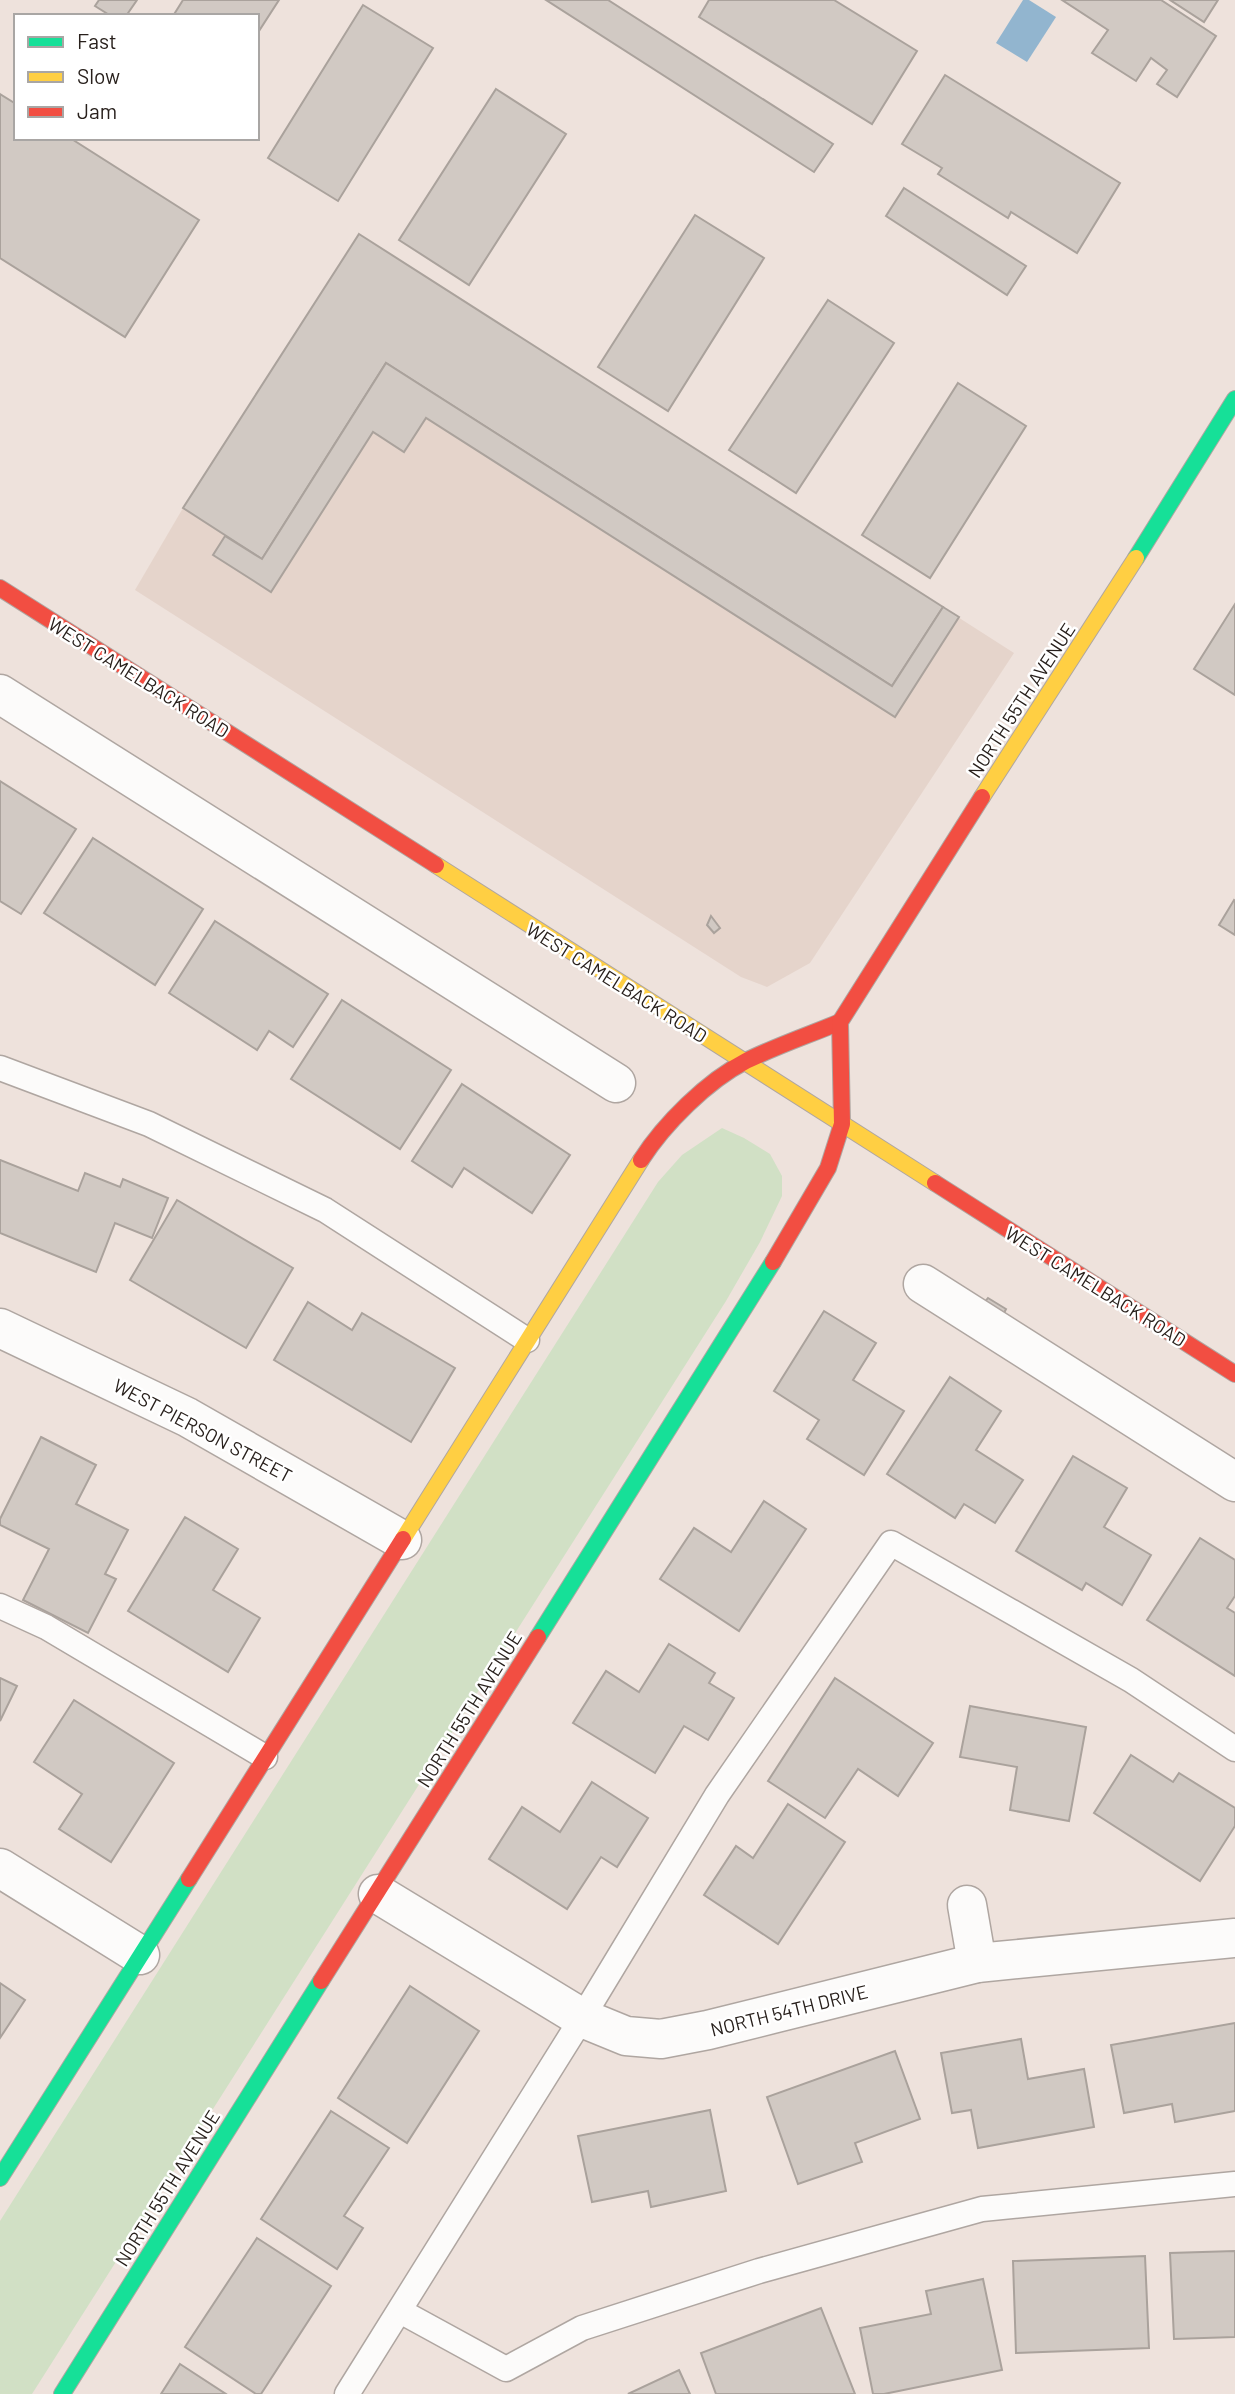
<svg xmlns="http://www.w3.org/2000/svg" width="1235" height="2394" font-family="Barlow,sans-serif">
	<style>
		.commercial { fill: #e5d4cb }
		.green { fill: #d1e0c5 }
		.water { fill: #92b5cf }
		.building { fill: #d1c9c3; stroke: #aaa29c; stroke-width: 2 }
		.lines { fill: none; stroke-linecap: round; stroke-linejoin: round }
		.lane-casing { stroke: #afa6a1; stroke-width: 27 }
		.street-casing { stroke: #afa6a1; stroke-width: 41 }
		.fast-casing { stroke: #afa6a1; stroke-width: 18 }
		.slow-casing { stroke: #afa6a1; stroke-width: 18 }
		.jam-casing { stroke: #afa6a1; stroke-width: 18 }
		.lane { stroke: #fcfbfa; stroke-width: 24 }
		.street { stroke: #fcfbfa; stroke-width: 38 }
		.fast { stroke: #16e098; stroke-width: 16 }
		.slow { stroke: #ffcf43; stroke-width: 16 }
		.jam { stroke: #f24e42; stroke-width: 16 }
		.labels { text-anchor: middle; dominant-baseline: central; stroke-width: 5; stroke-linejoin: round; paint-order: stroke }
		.street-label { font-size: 19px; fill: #28201c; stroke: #fff }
	</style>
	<rect width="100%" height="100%" fill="#eee2dc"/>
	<path class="commercial" d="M359 234 1014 653 810 963 767 987 741 977 135 590 183 508Z"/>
	<path class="green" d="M722 1128 744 1138 770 1154 782 1176V1196L760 1242 726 1301 32 2394H0V2221L658 1182 682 1155Z"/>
	<path class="water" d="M1023 0H1029L1056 17 1027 62 996 43Z"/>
	<g class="building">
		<path d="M99 0H137L126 16H111L95 6Z"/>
		<path d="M183 0H279L257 34V16H173Z"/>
		<path d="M546 0H608L833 144 814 172Z"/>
		<path d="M709 0H834L917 51 872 124 699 17Z"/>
		<path d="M1062 0H1161L1216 36 1177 97 1157 84 1167 70 1151 58 1136 81 1092 53 1108 30Z"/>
		<path d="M1170 0H1218L1204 22Z"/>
		<path d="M363 5 433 48 338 201 268 158Z"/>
		<path d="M945 75 1120 183 1077 253 1011 212 1008 218 938 174 942 168 902 144Z"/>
		<path d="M496 89 566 134 469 285 399 240Z"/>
		<path d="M0 94 16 104V138H70L199 220 125 337 0 258Z"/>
		<path d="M904 188 1026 266 1007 295 886 216Z"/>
		<path d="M695 215 764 258 668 411 598 367Z"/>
		<path d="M359 234 943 607 892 686 386 363 262 559 183 508Z"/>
		<path d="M828 300 894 343 796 493 729 450Z"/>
		<path d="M386 363 892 686 943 607 959 617 895 717 426 418 404 452 373 432 271 592 213 555 225 536 262 559Z"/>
		<path d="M958 383 1026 426 930 578 862 535Z"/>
		<path d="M1235 604V695L1194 669Z"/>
		<path d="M0 781 76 829 21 914 0 901Z"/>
		<path d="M93 838 203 909 155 985 44 913Z"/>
		<path d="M1234 900 1235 901V935L1219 925Z"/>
		<path d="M711 916 720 928 714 933 707 925Z"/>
		<path d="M215 921 328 994 293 1047 269 1031 257 1050 169 993Z"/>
		<path d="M342 1000 451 1070 400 1149 291 1079Z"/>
		<path d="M462 1084 570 1155 532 1213 464 1168 452 1187 412 1161Z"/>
		<path d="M0 1160 78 1191 85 1173 120 1187 123 1179 168 1198 152 1238 115 1223 96 1272 0 1233Z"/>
		<path d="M177 1200 293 1268 246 1348 130 1280Z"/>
		<path d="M988 1298 1006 1309 1003 1315 984 1303Z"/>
		<path d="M308 1302 352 1330 362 1313 455 1368 411 1442 274 1360Z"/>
		<path d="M824 1311 876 1343 853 1380 904 1411 864 1475 807 1439 819 1420 774 1391Z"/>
		<path d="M950 1377 1001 1411 976 1450 1023 1480 995 1523 964 1504 955 1518 887 1474Z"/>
		<path d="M41 1437 96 1465 76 1504 128 1530 105 1574 116 1579 88 1633 23 1600 49 1549 0 1525V1519Z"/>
		<path d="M1073 1456 1127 1488 1104 1527 1151 1555 1122 1605 1086 1583 1082 1590 1016 1551Z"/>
		<path d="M764 1501 806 1529 739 1631 660 1579 694 1528 731 1552Z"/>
		<path d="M185 1517 238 1549 213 1590 260 1618 228 1672 128 1611Z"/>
		<path d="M1200 1538 1235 1560V1596L1227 1608 1235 1613V1676L1147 1620Z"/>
		<path d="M669 1644 715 1673 709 1683 734 1698 708 1740 684 1726 655 1773 573 1723 606 1671 639 1692Z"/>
		<path d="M0 1678 17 1686 0 1721Z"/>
		<path d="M835 1678 933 1743 898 1796 858 1769 825 1818 768 1781Z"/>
		<path d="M74 1700 174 1763 111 1862 59 1829 82 1794 34 1762Z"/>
		<path d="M970 1706 1086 1727 1069 1821 1010 1810 1017 1767 960 1757Z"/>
		<path d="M1131 1755 1173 1782 1179 1773 1235 1808V1826L1200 1881 1094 1813Z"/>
		<path d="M592 1782 648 1818 617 1867 601 1857 567 1909 489 1859 522 1807 560 1832Z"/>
		<path d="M788 1804 845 1842 778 1944 704 1895 736 1846 753 1858Z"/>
		<path d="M0 1983 25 2000 0 2038Z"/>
		<path d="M410 1986 479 2031 407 2143 338 2098Z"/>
		<path d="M1235 2023V2111L1175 2122 1172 2104 1124 2113 1111 2045Z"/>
		<path d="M1021 2039 1028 2079 1084 2069 1094 2127 978 2148 971 2110 952 2113 941 2053Z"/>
		<path d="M895 2051 920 2119 855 2143 862 2162 798 2184 767 2097Z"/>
		<path d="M710 2110 726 2191 651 2207 648 2191 592 2202 578 2136Z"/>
		<path d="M331 2111 389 2148 344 2216 363 2228 337 2269 261 2219Z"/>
		<path d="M257 2238 331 2286 261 2394H256L185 2347Z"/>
		<path d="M1235 2251V2337L1174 2339 1170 2253Z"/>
		<path d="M1145 2256 1149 2348 1016 2353 1013 2261Z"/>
		<path d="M983 2279 1002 2370 884 2394H873L860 2328 931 2314 926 2291Z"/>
		<path d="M821 2308 855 2394H716L701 2353Z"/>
		<path d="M180 2364 226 2394H161Z"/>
		<path d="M679 2370 690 2394H628Z"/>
	</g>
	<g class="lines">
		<g class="lane-casing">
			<g id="lane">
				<path d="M0 1068 149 1124 325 1210 527 1340"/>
				<path d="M0 1606 46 1627 265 1757"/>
				<path d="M400 2311 506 2369 582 2328 759 2271 982 2209 1235 2184"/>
				<path d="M347 2394 582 2018 717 1795 891 1543 1131 1680 1235 1749"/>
			</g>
		</g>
		<g class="street-casing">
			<g id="street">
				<path d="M0 694 616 1083"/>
				<path d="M923 1284 1235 1482"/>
				<path d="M0 1328 187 1417 402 1540"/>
				<path d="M0 1868 140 1955"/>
				<path d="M378 1894 582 2018 626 2036 661 2039 708 2030 977 1963 1235 1938"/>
				<path d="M967 1905 977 1963"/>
			</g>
		</g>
		<g class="fast-casing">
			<g id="fast">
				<path d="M1136 558 1235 399"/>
				<path d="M538 1637 773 1262"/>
				<path d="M0 2178 189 1879"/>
				<path d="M62 2394 321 1981"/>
			</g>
		</g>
		<g class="slow-casing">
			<g id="slow">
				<path d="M982 797 1136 558"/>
				<path d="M436 865 935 1183"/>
				<path d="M403 1539 641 1160"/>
			</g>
		</g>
		<g class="jam-casing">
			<g id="jam">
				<path d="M0 588 436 865"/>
				<path d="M641 1160C664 1124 707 1081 746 1061 776 1046 809 1035 840 1022"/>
				<path d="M935 1183 1235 1374"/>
				<path d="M773 1262 828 1168 842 1124 840 1022 982 797"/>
				<path d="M189 1879 403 1539"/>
				<path d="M321 1981 538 1637"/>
			</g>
		</g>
		<use href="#lane" class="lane"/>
		<use href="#street" class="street"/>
		<use href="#fast" class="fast"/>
		<use href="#slow" class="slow"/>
		<use href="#jam" class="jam"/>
	</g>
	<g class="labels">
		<g class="street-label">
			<text transform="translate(139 677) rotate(32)">WEST CAMELBACK ROAD</text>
			<text transform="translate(1021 700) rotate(-57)">NORTH 55TH AVENUE</text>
			<text transform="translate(617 982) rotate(32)">WEST CAMELBACK ROAD</text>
			<text transform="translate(1096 1286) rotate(32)">WEST CAMELBACK ROAD</text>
			<text transform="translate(203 1430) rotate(28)">WEST PIERSON STREET</text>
			<text transform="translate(469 1709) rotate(-58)">NORTH 55TH AVENUE</text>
			<text transform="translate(789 2010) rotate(-14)">NORTH 54TH DRIVE</text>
			<text transform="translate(167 2188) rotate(-58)">NORTH 55TH AVENUE</text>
		</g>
	</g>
	<rect x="14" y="14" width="245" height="126" fill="#ffffff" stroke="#a9a6a4" stroke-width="2"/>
	<rect x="28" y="37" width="35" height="10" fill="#16e098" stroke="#a9a6a4" stroke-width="2"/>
	<text x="77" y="49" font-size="21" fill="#28201c">Fast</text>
	<rect x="28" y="72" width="35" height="10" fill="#ffcf43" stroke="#a9a6a4" stroke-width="2"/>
	<text x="77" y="84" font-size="21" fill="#28201c">Slow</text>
	<rect x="28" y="107" width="35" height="10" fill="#f24e42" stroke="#a9a6a4" stroke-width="2"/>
	<text x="77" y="119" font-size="21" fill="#28201c">Jam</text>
</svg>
